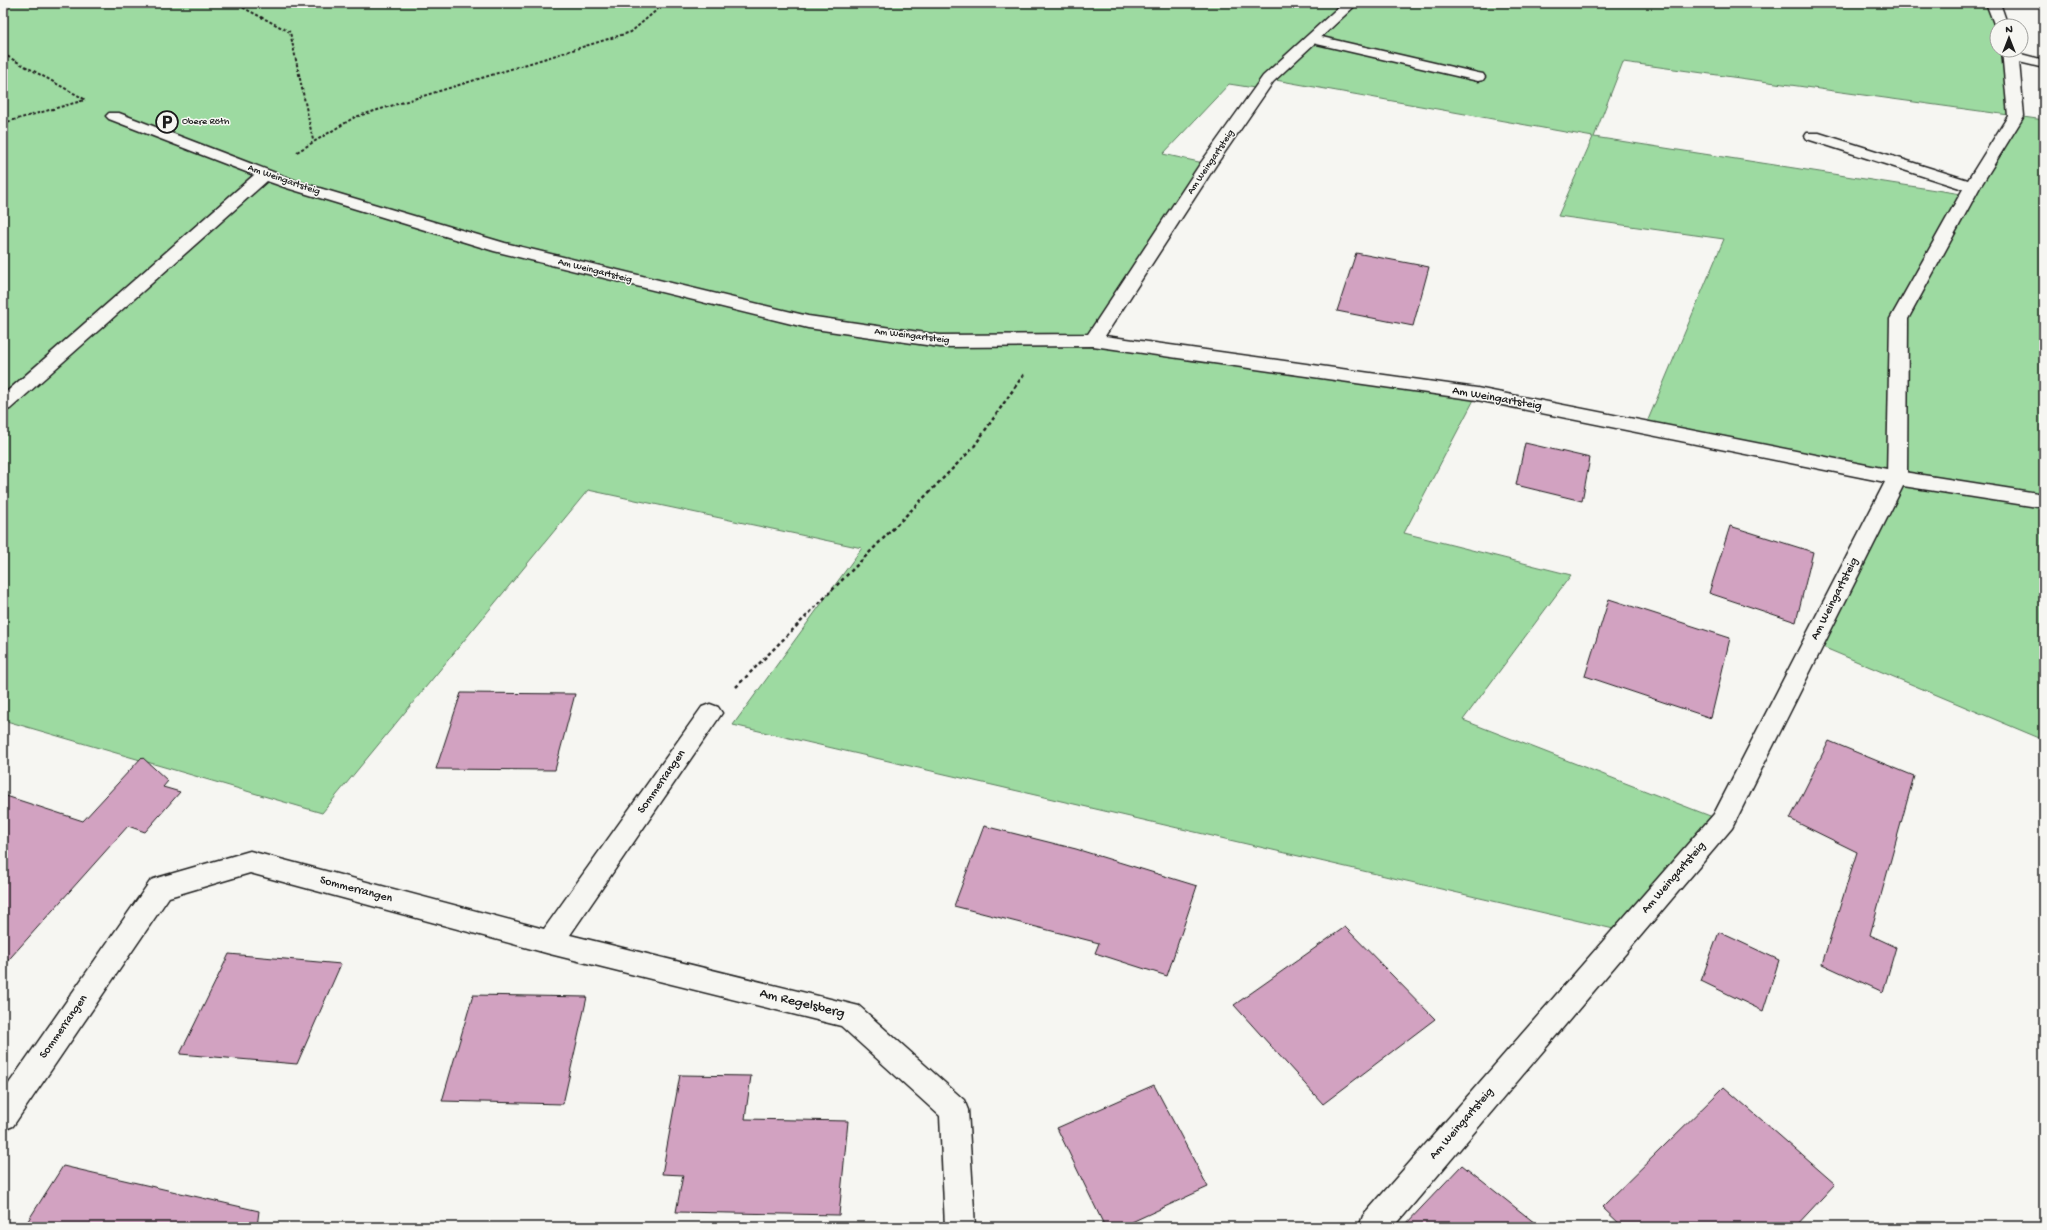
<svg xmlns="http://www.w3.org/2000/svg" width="2047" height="1230" font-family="'Gochi Hand',sans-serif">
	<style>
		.green { fill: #9ddaa1; stroke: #5c7b5e; fill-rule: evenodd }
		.building { fill: #d2a2c1; stroke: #1c1c1c }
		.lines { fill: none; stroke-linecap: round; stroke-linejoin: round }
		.service-casing { stroke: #1c1c1c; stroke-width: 3 }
		.minor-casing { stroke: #1c1c1c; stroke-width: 3 }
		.path-far1 { stroke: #1c1c1c; stroke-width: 2; stroke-dasharray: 3 2; stroke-linecap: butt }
		.path { stroke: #1c1c1c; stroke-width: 2.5; stroke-dasharray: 3.5 3; stroke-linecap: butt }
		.service { fill: #f6f6f2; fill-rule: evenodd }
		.minor { fill: #f6f6f2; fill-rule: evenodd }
		.labels { text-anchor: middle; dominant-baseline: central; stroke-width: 3; stroke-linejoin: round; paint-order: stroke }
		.far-poi-label { font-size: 10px; fill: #1c1c1c; stroke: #f6f6f2; text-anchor: start }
		.far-street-label { font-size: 10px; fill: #1c1c1c; stroke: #f6f6f2 }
		.street-label { font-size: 12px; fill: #1c1c1c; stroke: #f6f6f2 }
		.near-street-label { font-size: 14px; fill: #1c1c1c; stroke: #f6f6f2 }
	</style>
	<rect width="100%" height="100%" fill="#f6f6f2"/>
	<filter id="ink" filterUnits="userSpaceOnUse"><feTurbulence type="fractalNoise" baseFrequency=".025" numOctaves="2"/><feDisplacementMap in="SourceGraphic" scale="8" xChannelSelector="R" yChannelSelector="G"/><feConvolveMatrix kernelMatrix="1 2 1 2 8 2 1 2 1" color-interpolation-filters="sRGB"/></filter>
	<g filter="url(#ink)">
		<path class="green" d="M3 3H1993L1997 26V50H2009L2016 116 2044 120V740L1813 643 1897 478 1645 427 1724 239 1558 216 1593 137 1270 79 1261 89 1229 84 1163 154 1208 164 1094 340 1477 394 1404 533 1571 575 1463 720 1723 821 1618 930 733 725 862 548 588 490 322 813 3 720ZM1623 62 2016 116 1968 195 1594 137Z"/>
		<g class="building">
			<path d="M1356 253 1429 267 1413 326 1337 311Z"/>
			<path d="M1525 443 1590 458 1582 501 1516 485Z"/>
			<path d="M1730 526 1813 552 1796 622 1709 593Z"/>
			<path d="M1609 599 1730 638 1711 718 1585 676Z"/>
			<path d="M461 693 575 694 555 770 436 769Z"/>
			<path d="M1829 741 1914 776 1870 935 1896 947 1883 992 1822 964 1857 852 1790 819Z"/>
			<path d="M142 757 168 781 163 787 180 792 145 832 128 826 3 966V795L83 821Z"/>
			<path d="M984 826 1076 849 1197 886 1167 976 1095 953 1099 943 954 906Z"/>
			<path d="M1345 927 1435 1019 1323 1104 1234 1005Z"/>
			<path d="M1719 932 1779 960 1763 1011 1701 981Z"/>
			<path d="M229 954 341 964 297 1064 180 1054Z"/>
			<path d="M473 995 587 997 563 1104 442 1101Z"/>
			<path d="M680 1075 751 1076 745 1119 848 1121 839 1215 676 1212 683 1175 662 1174Z"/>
			<path d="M1154 1085 1208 1187 1121 1227H1105L1057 1128Z"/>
			<path d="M1724 1087 1835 1184 1795 1227H1623L1602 1207Z"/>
			<path d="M1462 1165 1540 1227H1403Z"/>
			<path d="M63 1166 259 1211 257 1227H24Z"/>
		</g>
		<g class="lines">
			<g class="service-casing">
				<g id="service">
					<path d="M1986 3H2000L2008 26H1997L1996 29Z"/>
					<path d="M1313 35 1478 73 1483 74 1485 77 1483 80 1478 81 1308 42 1306 39 1308 36Z"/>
					<path d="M2002 50H2016L2017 53 2044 60V68L2019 62 2024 116 1980 187 1908 319 1907 478 1904 483 1897 485 1890 483 1887 478 1890 319 1963 189 1807 139 1805 136 1807 133H1819L1968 180 2008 116Z"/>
				</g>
			</g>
			<g class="minor-casing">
				<g id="minor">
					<path d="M1343 3H1358L1273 82 1216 165 1105 336 1477 388 1897 471 2044 494V508L1903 486 1732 828 1394 1227H1359L1363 1216 1714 814 1885 482 1477 400 1093 346 940 347 808 328 494 251 287 188 267 181 10 409 3 411V395L254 175 109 119 106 116 109 113H119L299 182 505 243 808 316 940 335 1088 334 1200 164 1263 76Z"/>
					<path d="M710 704 718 707 722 713 718 719 570 935 859 1006 964 1100 968 1110 975 1227H945L940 1116 841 1026 550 954 250 873 169 897 13 1126 3 1130V1092L151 880 160 877 250 851 544 929 702 707Z"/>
				</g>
			</g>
			<g class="path-far1">
				<path d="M234 3 290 32 313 140"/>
				<path d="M3 54 86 100"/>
				<path d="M3 123 85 100"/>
				<path d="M297 152 355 117 631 32 665 3"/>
			</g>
			<path class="path" d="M736 687 973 448 1024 374"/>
			<use href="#service" class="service"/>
			<use href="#minor" class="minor"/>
		</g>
	</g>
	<defs>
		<g id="parking-ring" transform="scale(1.15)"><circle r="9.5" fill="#f6f6f2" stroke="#1c1c1c" stroke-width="1.5"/><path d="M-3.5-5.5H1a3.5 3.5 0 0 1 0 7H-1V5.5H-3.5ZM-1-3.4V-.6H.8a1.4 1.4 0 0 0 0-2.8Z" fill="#1c1c1c"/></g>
	</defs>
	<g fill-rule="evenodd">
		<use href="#parking-ring" x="167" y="122"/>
	</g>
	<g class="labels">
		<g class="far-poi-label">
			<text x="182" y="122">Obere Röth</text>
		</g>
		<g class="far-street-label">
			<text transform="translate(1211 162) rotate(-56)">Am Weingartsteig</text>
			<text transform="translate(284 180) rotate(19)">Am Weingartsteig</text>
			<text transform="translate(595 271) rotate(14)">Am Weingartsteig</text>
			<text transform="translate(912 336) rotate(7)">Am Weingartsteig</text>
		</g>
		<g class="street-label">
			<text transform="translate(1497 399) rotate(10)">Am Weingartsteig</text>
			<text transform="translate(1835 599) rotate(-63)">Am Weingartsteig</text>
			<text transform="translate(662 782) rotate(-55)">Sommerrangen</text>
			<text transform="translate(1674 878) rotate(-49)">Am Weingartsteig</text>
			<text transform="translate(356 890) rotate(15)">Sommerrangen</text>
			<text transform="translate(64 1027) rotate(-55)">Sommerrangen</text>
			<text transform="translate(1462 1124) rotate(-49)">Am Weingartsteig</text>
		</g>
		<g class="near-street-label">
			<text transform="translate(802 1004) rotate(14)">Am Regelsberg</text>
		</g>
	</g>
	<rect width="2047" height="1230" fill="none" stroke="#f6f6f2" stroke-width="16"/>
	<rect x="8" y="8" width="2031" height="1214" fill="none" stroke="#1c1c1c" stroke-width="1.5" filter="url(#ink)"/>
	<g transform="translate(2009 38)"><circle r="19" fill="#f6f6f2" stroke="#9f9f9c"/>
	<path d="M0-3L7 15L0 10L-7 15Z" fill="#1c1c1c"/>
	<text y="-6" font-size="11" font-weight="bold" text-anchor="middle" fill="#1c1c1c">N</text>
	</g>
</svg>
